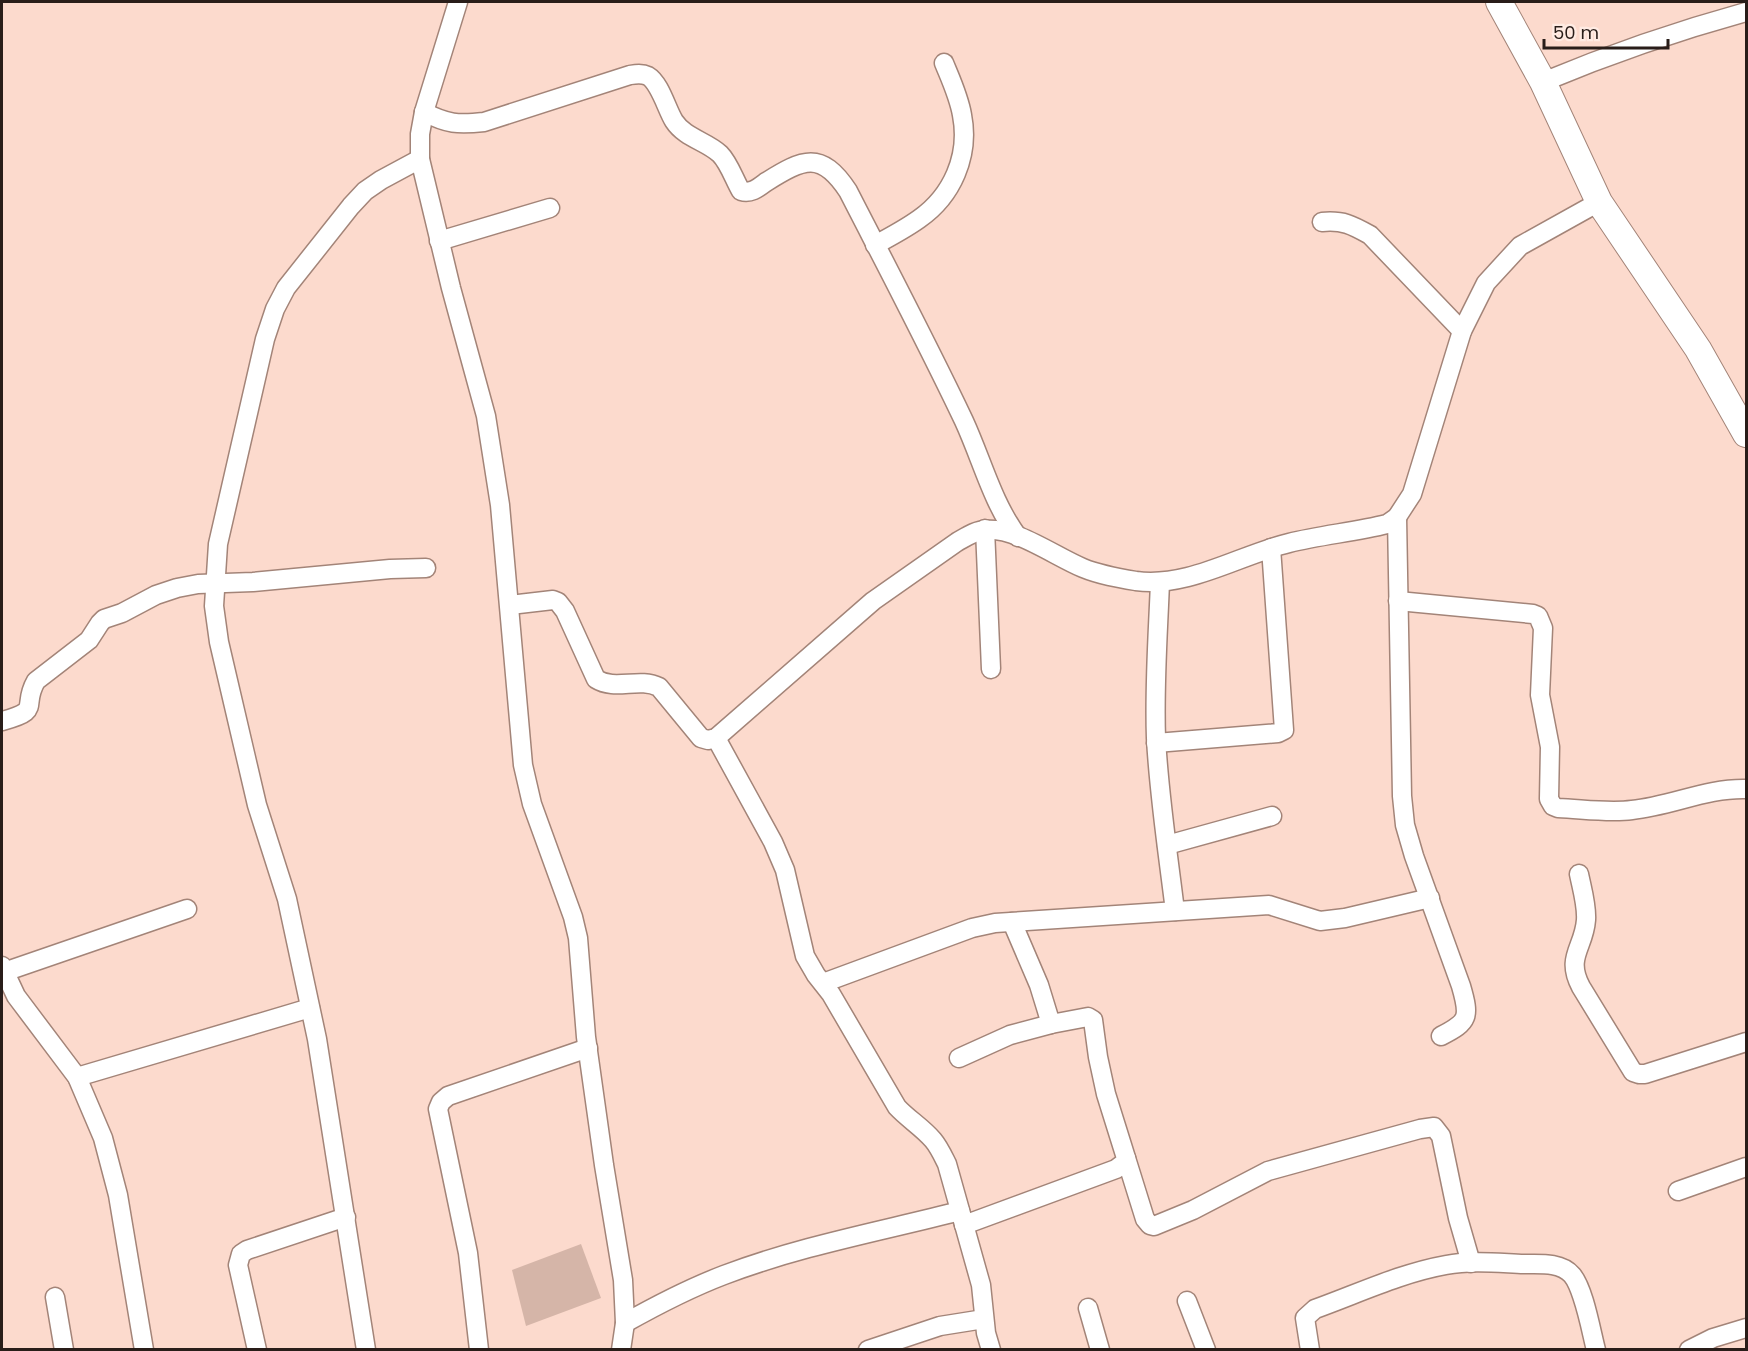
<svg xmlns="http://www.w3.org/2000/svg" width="1748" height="1351" font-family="Poppins,sans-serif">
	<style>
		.building { fill: #d5b5a8 }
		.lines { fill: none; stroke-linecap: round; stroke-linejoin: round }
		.street-casing { stroke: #a38478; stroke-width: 21 }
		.secondary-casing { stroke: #a38478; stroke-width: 28 }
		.street { stroke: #fff; stroke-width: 18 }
		.secondary { stroke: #fff; stroke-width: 26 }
	</style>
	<rect width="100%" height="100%" fill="#fcdacd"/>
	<path class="building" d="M581 1244 601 1298 526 1326 512 1270Z"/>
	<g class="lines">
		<g class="street-casing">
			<g id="street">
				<path d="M458 2 424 112 420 134V159L451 288 486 416 500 505 523 765 532 804 573 917 578 938 586 1037 604 1165 623 1280 625 1323 621 1350"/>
				<path d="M1543 82C1610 54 1677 31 1746 12"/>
				<path d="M424 112C447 124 458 125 484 122L630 75C636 74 642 73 648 76 660 83 667 110 674 121 685 138 706 141 720 154 729 163 734 179 741 191 751 194 758 188 766 182 803 159 821 150 848 191 887 267 927 343 964 421 982 460 992 502 1018 537"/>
				<path d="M1322 222C1343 220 1352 225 1370 235L1462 331"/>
				<path d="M439 241 550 208"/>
				<path d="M875 245C890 237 905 229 919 219 952 196 970 156 962 115 959 97 951 80 944 63"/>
				<path d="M1397 517 1402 796 1405 825 1414 856 1461 986C1470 1017 1469 1022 1441 1036"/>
				<path d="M985 529 991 669"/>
				<path d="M1160 582C1158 634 1154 686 1156 738 1159 796 1168 853 1175 911"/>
				<path d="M1398 601 1533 614 1538 616 1543 628 1540 695 1550 747 1549 799 1553 806 1558 808C1583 809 1608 813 1632 810 1672 806 1706 788 1746 789"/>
				<path d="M510 605 553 600 558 602 565 611 596 679C615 691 639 677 659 687L701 738 708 740 716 738 873 601 957 542C966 537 976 530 986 530 1015 527 1056 557 1083 568 1100 575 1118 578 1136 581 1189 588 1239 555 1289 543 1321 535 1355 532 1387 524L1397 517 1412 494 1462 331 1486 283 1520 246 1599 202"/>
				<path d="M2 721C43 710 21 707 36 681L89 640 100 623 104 619 122 613 156 595 177 588 198 584 253 582 390 569 426 568"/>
				<path d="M716 738 773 842 785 870 805 956 816 975 831 994 897 1107C908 1119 922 1127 933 1140 939 1147 943 1156 947 1164L981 1285 986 1333 991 1350"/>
				<path d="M1156 743 1278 733 1284 730 1271 548"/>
				<path d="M1167 845 1272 816"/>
				<path d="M1579 874C1582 889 1587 905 1586 920 1584 948 1565 957 1581 987L1633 1072 1639 1074H1645L1746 1042"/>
				<path d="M2 966 16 996 77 1077 103 1138 118 1195 144 1350"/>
				<path d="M4 972 187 909"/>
				<path d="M823 983 972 928 995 923 1269 905 1320 921 1345 918 1430 898"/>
				<path d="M959 1058 1010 1035 1051 1024"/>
				<path d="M77 1077 310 1008"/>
				<path d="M1126 1158 1145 1219 1150 1225 1154 1226 1193 1210 1268 1171 1420 1129 1434 1127 1441 1136 1458 1218 1471 1263"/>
				<path d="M1678 1191 1746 1167"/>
				<path d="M964 1225 1116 1169 1124 1163 1126 1158 1106 1094 1098 1057 1093 1020 1088 1017 1051 1024 1039 985 1012 922"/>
				<path d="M55 1297 64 1350"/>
				<path d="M1187 1301 1206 1350"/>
				<path d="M1088 1308 1100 1350"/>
				<path d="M625 1323C657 1305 690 1288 724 1275 800 1246 882 1231 960 1211"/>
				<path d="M257 1350 238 1265 241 1254 247 1250 346 1217"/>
				<path d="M366 1350 317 1039 287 899 257 805 219 642 214 606 218 544 265 339 275 309 286 288 351 206 365 191 381 180 420 159"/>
				<path d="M479 1350 468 1253 438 1109 441 1102 448 1096 588 1048"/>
				<path d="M868 1350 940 1326 984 1319"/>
				<path d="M1310 1350 1305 1318 1315 1309C1357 1294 1401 1273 1446 1265 1472 1260 1498 1263 1524 1264 1540 1264 1561 1262 1572 1275 1584 1289 1591 1331 1596 1350"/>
				<path d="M1689 1350 1713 1338 1746 1328"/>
			</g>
		</g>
		<g class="secondary-casing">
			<path id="secondary" d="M1499 2 1543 82 1599 202 1698 349 1746 434"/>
		</g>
		<use href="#street" class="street"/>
		<use href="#secondary" class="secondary"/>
	</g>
	<rect width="1748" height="1351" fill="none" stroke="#291d19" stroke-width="6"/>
	<path d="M1544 39v9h124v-9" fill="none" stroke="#291d19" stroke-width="3"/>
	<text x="1553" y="39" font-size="18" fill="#291d19" stroke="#ffebe3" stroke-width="4.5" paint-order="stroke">50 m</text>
</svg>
